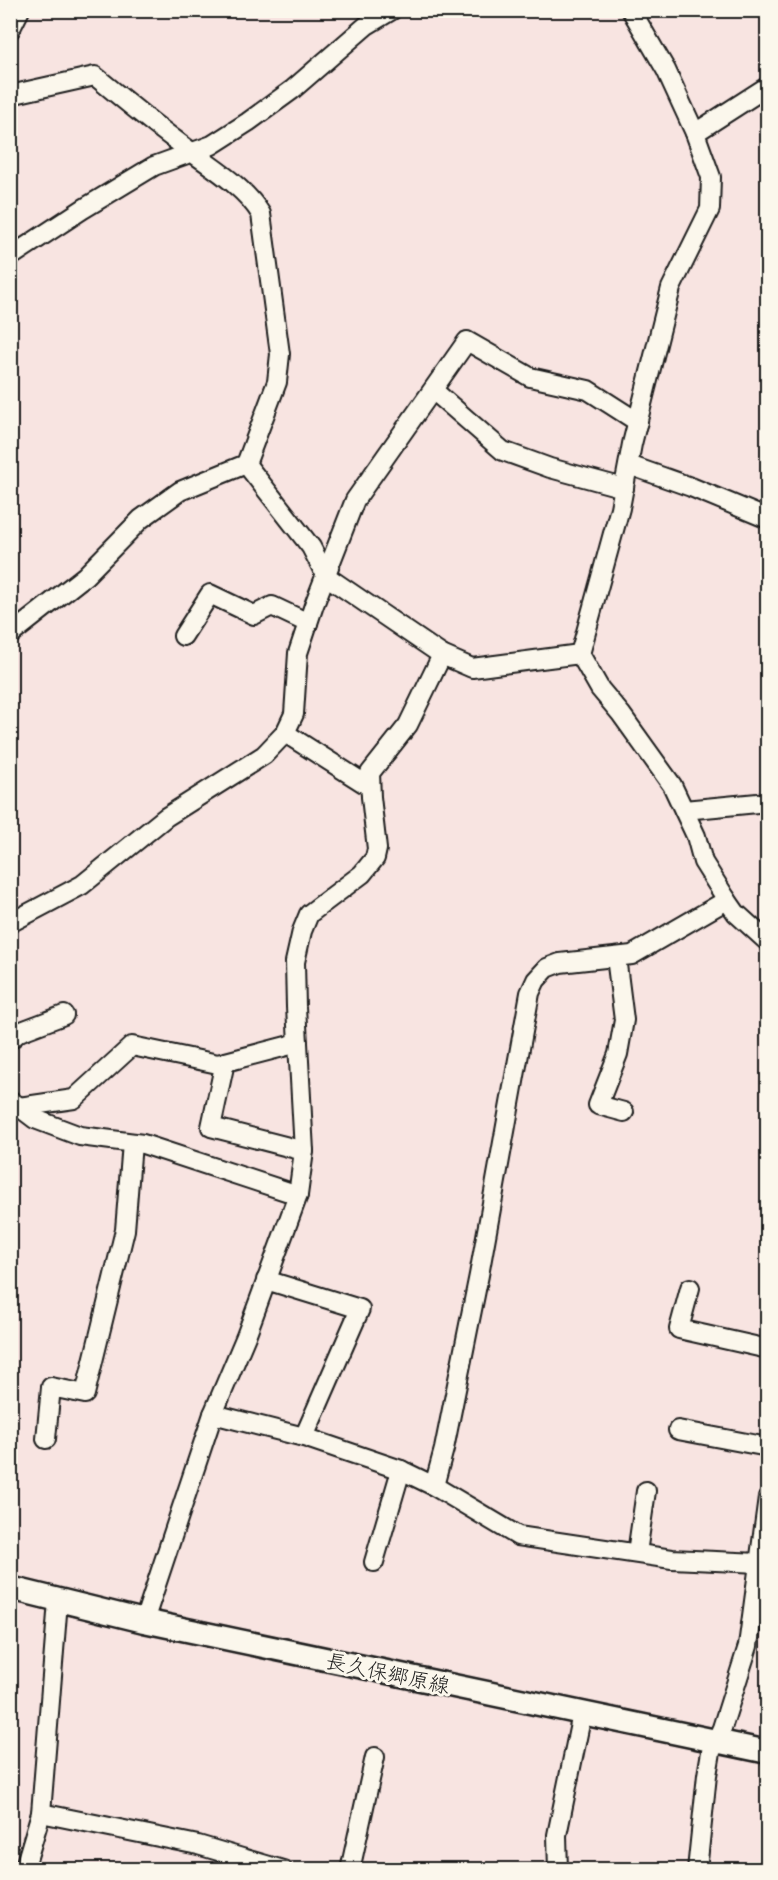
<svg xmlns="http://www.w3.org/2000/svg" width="778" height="1880" font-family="Delius,'Klee One',sans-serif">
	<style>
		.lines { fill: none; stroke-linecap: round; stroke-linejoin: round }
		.minor-casing { stroke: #1c1c1c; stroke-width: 22 }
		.major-casing { stroke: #1c1c1c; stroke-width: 27 }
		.minor { stroke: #fbf7ec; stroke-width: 18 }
		.major { stroke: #fbf7ec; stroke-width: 22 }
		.labels { text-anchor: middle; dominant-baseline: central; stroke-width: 6; stroke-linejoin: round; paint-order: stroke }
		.street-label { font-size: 21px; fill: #1c1c1c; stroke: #fbf7ec }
	</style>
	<rect width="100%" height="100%" fill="#f8e4e1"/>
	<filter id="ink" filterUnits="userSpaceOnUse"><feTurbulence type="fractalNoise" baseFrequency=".0167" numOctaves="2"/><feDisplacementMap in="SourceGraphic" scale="12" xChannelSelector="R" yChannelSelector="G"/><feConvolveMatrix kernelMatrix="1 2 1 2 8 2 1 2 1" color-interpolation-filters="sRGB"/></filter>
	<g filter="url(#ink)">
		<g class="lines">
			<g class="minor-casing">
				<g id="minor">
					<path d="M631 10 666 70 695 133 711 177 710 209 671 288 632 444 620 508 580 654 600 689 621 714 672 785 696 836 703 862 727 900 736 913 768 942"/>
					<path d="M10 30 20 10"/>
					<path d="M10 95 95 76C122 98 149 121 178 142 206 164 243 184 261 214L280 354 277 382 246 464 180 491 141 519 85 576 10 635"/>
					<path d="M695 133 768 86"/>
					<path d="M10 257 83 209 154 166 212 145 248 122 292 90 367 25 392 10"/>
					<path d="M433 390 503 451 550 468 624 488"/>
					<path d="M246 464 311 547 326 576 442 655 472 668 580 654"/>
					<path d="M629 465 691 487 768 519"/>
					<path d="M183 636 210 594 254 615 272 606 308 623"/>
					<path d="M285 733 370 787"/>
					<path d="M684 810 768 802"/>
					<path d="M10 923 82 885 166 817 264 755 285 733 294 714 298 653 314 605 355 500 467 341 530 377 588 390 638 422"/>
					<path d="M616 957 624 1020 618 1054 598 1105 624 1112"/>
					<path d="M10 1040 19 1032 64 1015"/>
					<path d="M225 1062 211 1127 304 1151"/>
					<path d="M10 1100 35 1119 80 1136 143 1144 298 1195"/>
					<path d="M19 1107 74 1099 132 1046 218 1064 298 1043"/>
					<path d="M266 1280 360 1309 304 1437"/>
					<path d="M690 1288 679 1329 768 1349"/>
					<path d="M213 1414 304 1437 401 1470 434 1486 518 1536 672 1559 759 1563"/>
					<path d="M678 1430 768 1447"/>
					<path d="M46 1439 51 1387 85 1394 125 1230 132 1143"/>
					<path d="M434 1486 444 1449 479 1275 530 993 536 980 547 968 560 963 632 955 727 900"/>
					<path d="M637 1553 646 1491"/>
					<path d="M374 1562 401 1470"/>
					<path d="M144 1621 213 1414 246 1336 298 1195 304 1151 296 1007 295 962 302 931 309 914 362 874 375 858 377 849 371 797 370 773 408 725 442 655"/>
					<path d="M41 1813 198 1845 283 1870"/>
					<path d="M24 1870 41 1813 58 1601"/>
					<path d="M350 1870 375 1757"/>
					<path d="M558 1870 557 1835 582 1714"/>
					<path d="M697 1870 707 1775 711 1752 722 1728 748 1646 768 1497"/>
				</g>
			</g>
			<g class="major-casing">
				<path id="major" d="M10 1588 144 1621 768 1752"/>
			</g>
			<use href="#minor" class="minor"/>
			<use href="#major" class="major"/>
		</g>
	</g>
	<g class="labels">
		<g class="street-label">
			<text transform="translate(388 1673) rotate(12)">長久保郷原線</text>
		</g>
	</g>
	<rect width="778" height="1880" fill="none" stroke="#fbf7ec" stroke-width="36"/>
	<rect x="18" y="18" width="742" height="1844" fill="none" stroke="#1c1c1c" stroke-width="2" filter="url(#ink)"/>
</svg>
